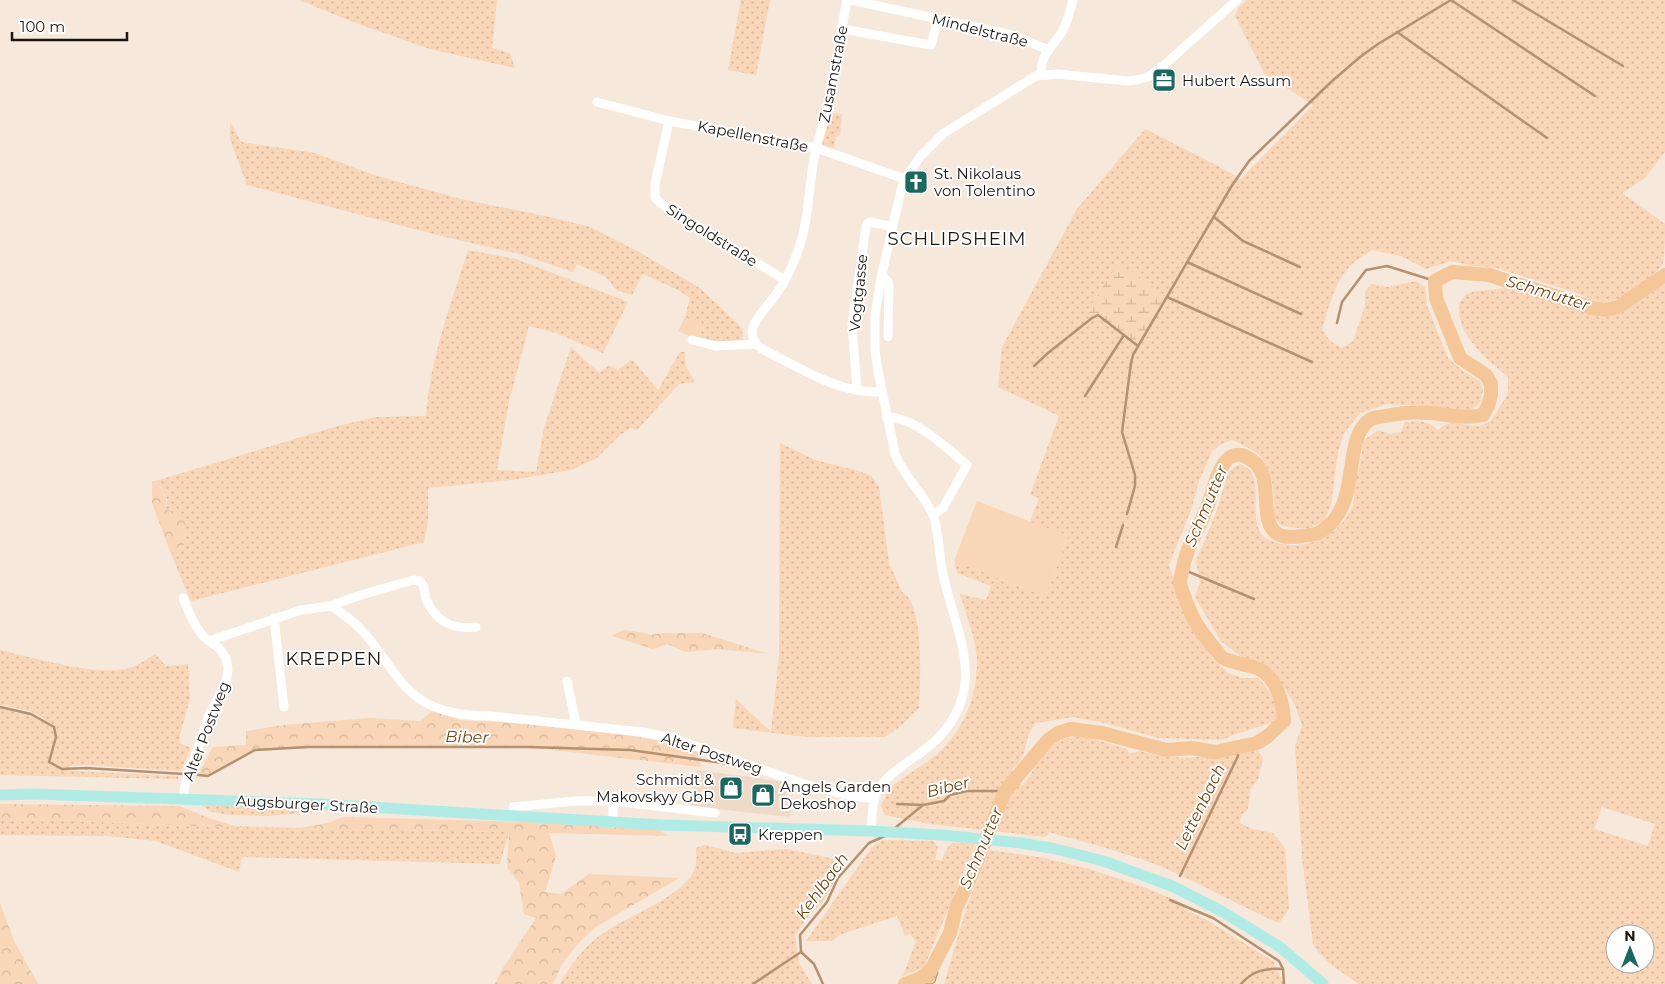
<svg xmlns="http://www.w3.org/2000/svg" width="1665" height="984" font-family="Montserrat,sans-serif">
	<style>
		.built { fill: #efdac7 }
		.grass { fill: url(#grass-dots); fill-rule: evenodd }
		.forest { fill: url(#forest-crowns) }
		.wetland { fill: url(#wetland-marsh) }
		.garden { fill: #f8d6b7 }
		.water { fill: url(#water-ripples); stroke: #b49170 }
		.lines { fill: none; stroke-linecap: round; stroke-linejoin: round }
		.stream { stroke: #b49170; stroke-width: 2.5 }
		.river { stroke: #f5c698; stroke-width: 14 }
		.minor { stroke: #fff; stroke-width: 9 }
		.major { stroke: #b0ece5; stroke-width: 11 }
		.labels { text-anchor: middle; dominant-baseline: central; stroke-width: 4; stroke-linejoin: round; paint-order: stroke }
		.street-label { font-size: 15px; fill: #1b1611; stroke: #fff }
		.poi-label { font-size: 15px; fill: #1b1611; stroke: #fff; text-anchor: start }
		.water-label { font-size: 16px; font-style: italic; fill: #724611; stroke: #fff }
		.quarter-label { font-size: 18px; letter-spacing: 1px; fill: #1b1611; stroke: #fff }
	</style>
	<defs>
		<pattern id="grass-dots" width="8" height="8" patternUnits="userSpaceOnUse" patternTransform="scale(1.25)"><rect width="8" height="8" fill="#f8d6b7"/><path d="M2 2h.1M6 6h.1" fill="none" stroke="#d4b79c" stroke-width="1.8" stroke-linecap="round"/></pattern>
		<pattern id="forest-crowns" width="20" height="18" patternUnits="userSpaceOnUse" patternTransform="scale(1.25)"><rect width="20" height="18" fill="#f8d6b7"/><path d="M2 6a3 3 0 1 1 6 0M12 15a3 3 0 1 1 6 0" fill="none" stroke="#d4b79c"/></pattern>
		<pattern id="wetland-marsh" width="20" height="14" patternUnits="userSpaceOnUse" patternTransform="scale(1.25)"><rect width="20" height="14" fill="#f8d6b7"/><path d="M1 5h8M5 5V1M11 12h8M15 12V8" fill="none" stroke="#d4b79c"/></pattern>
		<pattern id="water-ripples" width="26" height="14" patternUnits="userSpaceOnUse" patternTransform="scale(1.25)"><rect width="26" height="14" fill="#f5c698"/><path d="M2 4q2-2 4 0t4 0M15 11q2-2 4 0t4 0" fill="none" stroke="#d1a982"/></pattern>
	</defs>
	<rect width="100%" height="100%" fill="#f6e8da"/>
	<path class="built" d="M697 770 787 782 786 803 791 810 790 817 690 806Z"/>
	<g class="grass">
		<path d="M299 0H497L492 48 510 53 515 68 430 49 353 22Z"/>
		<path d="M741 0H770L756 75 728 70Z"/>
		<path d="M1247 0H1665V152L1645 178 1622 193 1665 224C1665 234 1665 254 1663 263 1657 275 1621 301 1607 302 1597 303 1583 296 1574 292L1497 268 1474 266 1451 261 1426 269 1401 256 1372 250C1365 255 1355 260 1349 267 1334 284 1329 307 1322 329L1330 341 1342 348 1353 341 1365 306V292L1371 284 1387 287 1416 281 1425 287 1427 306 1448 358 1464 372 1480 381 1483 390 1480 403 1470 411H1454L1432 406 1387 404 1360 413 1344 433 1338 452 1331 505 1324 521 1308 529 1282 526 1274 517C1275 497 1274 472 1260 456 1253 449 1241 444 1232 440L1221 444 1212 451 1199 481 1191 510 1169 565 1185 614 1212 658 1228 673 1242 678H1258C1271 692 1277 701 1277 721L1236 734 1222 740 1159 738 1105 723 1073 717 1036 723C1025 736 1029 739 1024 753 1021 760 1017 765 1012 770L1022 786C1030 778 1033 769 1040 760 1068 723 1089 739 1127 749L1129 754 1140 751 1165 757 1189 758 1258 750 1263 759 1258 780 1250 790 1248 809 1241 816 1240 823 1252 829 1273 833 1285 848 1289 909 1279 923C1242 907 1207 887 1169 870 1130 853 1090 844 1049 832L1046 837 931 824 885 815 881 806C884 801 886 794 890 789 897 781 920 767 930 760 961 736 976 703 977 664 978 643 966 615 960 594L986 600 991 586 957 573 954 561 1045 596 1068 536 1030 522 1039 498 1030 495 1059 416 998 387 1002 347 1077 209 1145 129 1216 165 1241 179 1313 105 1264 73 1235 16 1239 7Z"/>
		<path d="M831 113 842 114 840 135 836 137 834 148 822 145Z"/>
		<path d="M230 122 241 142 315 153 374 175 461 199 550 217 590 227 639 252 700 288 742 328 743 342 698 340 702 326 685 317 690 298 680 291 643 274 632 295 616 290 606 277 577 264 573 272 520 254 441 236 247 185 230 139Z"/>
		<path d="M468 250 516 259 628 302 603 353 556 333 529 326 509 401 497 470 536 472 544 428 571 347 599 373 609 365 618 370 632 359 658 390 680 352H685V365L695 382 679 384 637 430 631 428 619 436 597 458 571 470 511 480 428 488V521L424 542 191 601 171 554 184 545 167 510V499L161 487 152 482 338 426 376 417 426 416C430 359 451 304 468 250Z"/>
		<path d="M1664 284 1665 286V984H1359C1342 972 1324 963 1313 944L1302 858 1295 746 1302 725 1294 703 1275 673 1240 656 1221 641 1195 597 1200 582 1196 561 1216 513 1229 471 1240 464C1243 466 1248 468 1250 470 1263 487 1246 527 1267 539 1298 555 1341 538 1353 505 1355 499 1353 492 1354 486 1355 478 1359 471 1360 464 1362 456 1362 448 1363 441L1378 430 1389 434 1401 432 1405 422C1419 421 1428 420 1438 430L1444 425 1452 423 1478 426 1491 421 1508 394V377C1486 358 1456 336 1459 303 1461 301 1464 296 1467 294 1480 288 1495 292 1507 286L1603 318 1616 313ZM1602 807 1655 824 1648 846 1594 829ZM1615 934H1645V964H1615Z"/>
		<path d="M780 443 815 460 856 470 871 476 879 487 889 563 902 592C925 603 920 685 919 708L902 725 885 737H806L733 728 736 699 771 732 779 656Z"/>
		<path d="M0 650C33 657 104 680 135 666 142 663 148 658 155 654L166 666 188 664 190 699 180 735V743L191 748 181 771 87 765 69 766 72 771 178 776V779L0 775V708L30 714 49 725C40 710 16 708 0 705Z"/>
		<path d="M215 805 336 810 268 816 230 815 212 812 202 806Z"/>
		<path d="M0 818 223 827 509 832 500 864 242 857 239 872 156 841 108 836 0 835Z"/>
		<path d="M883 840 933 841 938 847 935 860H942C951 837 953 843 975 844L924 967 903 976 916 941 910 934 905 936 897 916 839 935 832 941H806L872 847Z"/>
		<path d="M705 845 735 853 786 849 835 859 845 863 824 900 808 917 795 935 799 963 812 984H560C570 965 584 947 602 934 624 918 687 895 695 868 697 862 696 854 696 848Z"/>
		<path d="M990 850 1044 858 1089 869 1141 886 1180 902 1186 910 1207 920 1274 962 1284 984H944L968 903Z"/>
	</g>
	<g class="forest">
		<path d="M152 482C164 488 167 497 167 510L185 515 184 545 171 554 152 503Z"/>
		<path d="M624 630 645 633 650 635 663 633H702L769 654 716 649 686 652 667 644 653 649 611 636Z"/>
		<path d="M432 711 459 720 532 724 632 736 676 744 702 753 700 767 527 747H308L255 750 208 776 198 775 213 747 246 745V731L283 725 369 718 420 721Z"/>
		<path d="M0 804 179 806 209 818 235 826 299 828 328 823 343 817 567 823 657 829 669 836 549 833 556 856 545 892 561 894 589 874 679 878 594 928 577 945 562 964 553 984H495L501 971 536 918 524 914 519 883 507 867 509 832 223 827 0 818Z"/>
		<path d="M0 903 14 941 38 984H0Z"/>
	</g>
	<path class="wetland" d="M1119 262 1167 297 1138 348 1087 311Z"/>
	<g class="garden">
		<path d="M685 317 702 326 698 340 678 331Z"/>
		<path d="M977 501 1068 536 1045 596 954 561Z"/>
	</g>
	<path class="water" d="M928 966 935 968 938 972 935 982 932 984H899C908 978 921 974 928 966Z"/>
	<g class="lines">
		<g class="stream">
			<path d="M1451 0 1595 96"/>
			<path d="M1513 0 1623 66"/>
			<path d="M1397 32 1547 138"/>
			<path d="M1214 217 1243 241 1300 267"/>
			<path d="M1187 262 1301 314"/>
			<path d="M1167 297 1312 362"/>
			<path d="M1337 323 1342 302 1366 270 1387 266 1435 281"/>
			<path d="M1034 366 1048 353 1092 318 1098 315 1138 346"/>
			<path d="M1085 396 1124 335"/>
			<path d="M1127 514 1135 486V475L1122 432 1131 363 1133 355 1231 187 1249 161 1331 82 1360 57 1378 44 1451 0"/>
			<path d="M1116 547 1123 525"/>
			<path d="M1182 569 1254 599"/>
			<path d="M0 707 31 714 54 727 56 737 49 762 62 769 86 768 184 774"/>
			<path d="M198 775 208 776 255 750 308 747H527L630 750 737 765"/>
			<path d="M897 804 923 805 944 801 950 795 967 791H1005"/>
			<path d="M895 828 923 805"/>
			<path d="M1180 876 1238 756 1237 748"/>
			<path d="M1170 900 1213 918 1279 961 1283 969 1284 984"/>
			<path d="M801 952 814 964 823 984"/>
			<path d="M753 984 801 952 800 935 827 902 838 878 869 843 885 836"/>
			<path d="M1241 984C1253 970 1266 968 1283 969"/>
		</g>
		<path class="river" d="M905 984 921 978 932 968 950 933 956 908 973 872 1005 791 1048 740 1058 733 1071 729 1102 733 1166 750 1192 748 1215 752 1257 743 1268 736 1284 721C1283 703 1277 678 1259 669 1255 667 1249 666 1245 665 1238 663 1228 661 1223 658 1218 654 1201 631 1197 625 1193 619 1181 590 1180 583 1180 580 1181 575 1182 572 1186 546 1201 526 1209 502 1214 488 1220 457 1236 455 1243 454 1247 457 1253 461 1281 481 1245 546 1302 536 1308 535 1316 535 1320 532 1364 507 1340 438 1371 419 1375 417 1381 417 1386 416 1400 413 1416 412 1431 413 1449 415 1465 419 1483 415L1488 406 1491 395V384L1486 375 1460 358 1436 298 1435 281 1452 272 1489 275 1593 308 1605 310 1618 307 1665 275"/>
		<g class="minor">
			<path d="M847 0C840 35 836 70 828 104 825 119 820 133 816 148 808 184 810 222 796 256 791 269 785 282 777 293 766 310 737 331 762 349 799 367 838 394 881 392"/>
			<path d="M851 0 1012 35 1049 50"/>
			<path d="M842 29 931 45 938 19"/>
			<path d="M1042 74C1038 56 1055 45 1063 30 1068 20 1070 10 1073 0"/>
			<path d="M597 102 669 121 816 148 905 179"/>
			<path d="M669 121 655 184V197L660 203 785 280"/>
			<path d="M882 275 889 283 888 337"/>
			<path d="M692 340 716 346 755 344"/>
			<path d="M857 390 852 324 866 227 867 224 870 222 893 227"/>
			<path d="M886 417C916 417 945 447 967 465L943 508 933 515"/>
			<path d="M183 598C190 613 195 631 209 641"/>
			<path d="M331 606C358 594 386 588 414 580L420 581C425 586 424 592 426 599 436 622 452 630 476 627"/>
			<path d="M274 618 284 707"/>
			<path d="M567 681 576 724"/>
			<path d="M183 799 185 786 209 715 226 682 228 669 226 658 219 648 209 641 301 610 331 606C343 614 355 622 364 633 385 655 394 681 421 700 441 713 468 716 491 716L642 732 672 738 804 784 847 795 875 799"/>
			<path d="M513 807 575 801H613L715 813"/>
			<path d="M613 823V801"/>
			<path d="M871 831C872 819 872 804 876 793 888 769 923 756 941 735 988 682 955 632 943 574 939 557 939 530 933 515 924 494 904 477 895 454L878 371 875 351V315L881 278 901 190 905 179 920 157 944 133 1036 76 1058 74 1127 81 1137 80 1148 77 1162 67 1237 0"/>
		</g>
		<path class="major" d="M0 795 33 794 321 804 662 825 871 831 942 835 1021 843 1056 849 1103 861 1172 886 1223 912 1280 947 1323 984"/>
	</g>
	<defs>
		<g id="office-square" transform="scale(1.25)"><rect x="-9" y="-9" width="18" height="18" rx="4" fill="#1c6760" stroke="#fff"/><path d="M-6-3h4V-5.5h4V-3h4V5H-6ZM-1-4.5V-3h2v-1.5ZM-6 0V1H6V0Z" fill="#fff"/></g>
		<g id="church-square" transform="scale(1.25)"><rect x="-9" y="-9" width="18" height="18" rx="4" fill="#1c6760" stroke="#fff"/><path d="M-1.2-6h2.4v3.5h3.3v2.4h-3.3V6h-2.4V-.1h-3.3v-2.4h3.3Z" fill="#fff"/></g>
		<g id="shop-square" transform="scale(1.25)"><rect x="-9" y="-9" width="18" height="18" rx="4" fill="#1c6760" stroke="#fff"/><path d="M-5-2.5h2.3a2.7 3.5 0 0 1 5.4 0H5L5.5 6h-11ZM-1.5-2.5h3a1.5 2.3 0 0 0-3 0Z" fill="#fff"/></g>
		<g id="bus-square" transform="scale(1.25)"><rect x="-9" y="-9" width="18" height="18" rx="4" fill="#1c6760" stroke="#fff"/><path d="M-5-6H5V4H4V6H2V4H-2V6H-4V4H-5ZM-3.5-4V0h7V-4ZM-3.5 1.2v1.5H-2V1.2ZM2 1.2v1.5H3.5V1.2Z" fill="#fff"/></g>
	</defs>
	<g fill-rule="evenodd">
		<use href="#office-square" x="1164" y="80"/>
		<use href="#church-square" x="916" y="182"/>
		<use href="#shop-square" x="731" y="788"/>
		<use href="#shop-square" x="763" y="795"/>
		<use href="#bus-square" x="740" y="834"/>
	</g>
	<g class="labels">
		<g class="street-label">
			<text transform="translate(980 30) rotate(14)">Mindelstraße</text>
			<text transform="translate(833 74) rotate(-79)">Zusamstraße</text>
			<text transform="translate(753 136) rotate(11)">Kapellenstraße</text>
			<text transform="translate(712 235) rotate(32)">Singoldstraße</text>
			<text transform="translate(858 293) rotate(-84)">Vogtgasse</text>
			<text transform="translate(206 731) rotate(-69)">Alter Postweg</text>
			<text transform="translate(712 753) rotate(18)">Alter Postweg</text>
			<text transform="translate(307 804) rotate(3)">Augsburger Straße</text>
		</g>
		<g class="poi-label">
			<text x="1182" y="80">Hubert Assum</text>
			<text x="934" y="173">St. Nikolaus<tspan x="934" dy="17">von Tolentino</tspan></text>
			<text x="714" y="779" text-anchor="end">Schmidt &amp;<tspan x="714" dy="17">Makovskyy GbR</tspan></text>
			<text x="780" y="786">Angels Garden<tspan x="780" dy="17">Dekoshop</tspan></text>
			<text x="758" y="834">Kreppen</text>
		</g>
		<g class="water-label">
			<text transform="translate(1548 293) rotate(17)">Schmutter</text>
			<text transform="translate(1206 506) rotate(-67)">Schmutter</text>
			<text transform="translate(467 737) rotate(1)">Biber</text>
			<text transform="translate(948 787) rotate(-14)">Biber</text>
			<text transform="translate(1200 807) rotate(-64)">Lettenbach</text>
			<text transform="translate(981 848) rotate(-67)">Schmutter</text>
			<text transform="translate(822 886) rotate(-54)">Kehlbach</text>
		</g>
		<g class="quarter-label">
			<text x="957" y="239">SCHLIPSHEIM</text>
			<text x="334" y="659">KREPPEN</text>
		</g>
	</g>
	<g transform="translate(1630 949)"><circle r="24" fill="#ffffff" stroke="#a4a2a0"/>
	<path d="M0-4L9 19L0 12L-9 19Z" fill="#1c6760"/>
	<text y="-8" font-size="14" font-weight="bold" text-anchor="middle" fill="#1b1611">N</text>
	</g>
	<path d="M12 32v8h115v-8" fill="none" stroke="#1b1611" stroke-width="2.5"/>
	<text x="20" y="32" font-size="15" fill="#1b1611" stroke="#ffffff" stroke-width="4" paint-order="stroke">100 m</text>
</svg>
